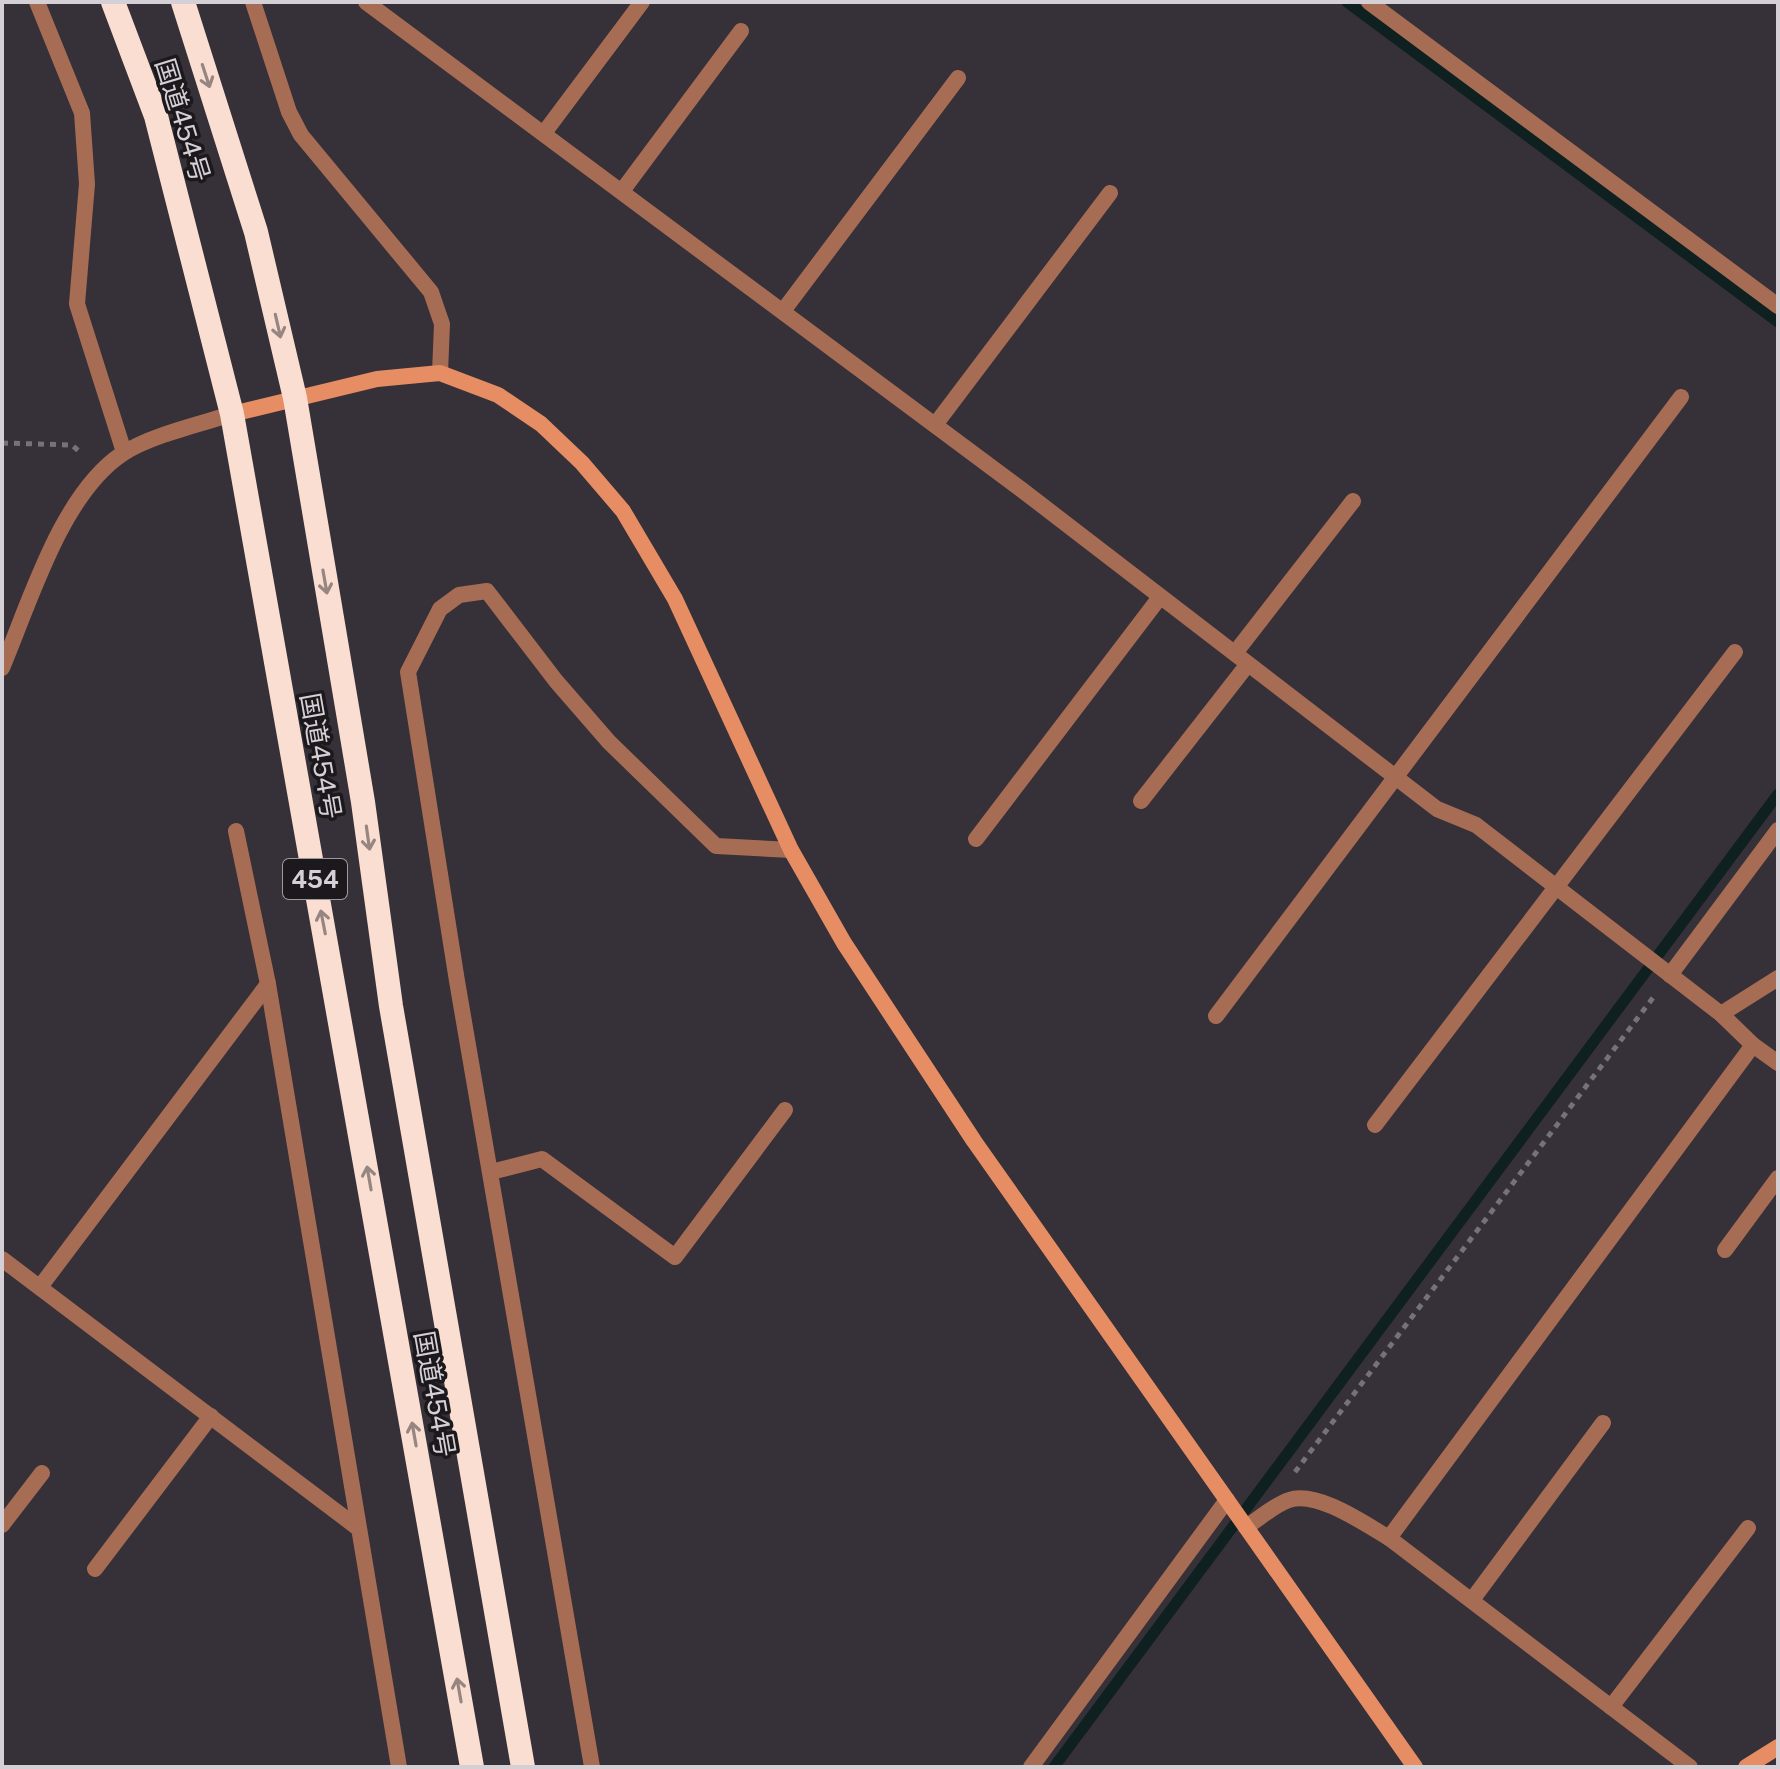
<svg xmlns="http://www.w3.org/2000/svg" width="1780" height="1769" font-family="'Public Sans','Noto Sans JP',sans-serif">
	<style>
		.lines { fill: none; stroke-linecap: round; stroke-linejoin: round }
		.stream { stroke: #0e2020; stroke-width: 11 }
		.path { stroke: #777279; stroke-width: 5; stroke-dasharray: 6 6; stroke-linecap: butt }
		.street { stroke: #a66d54; stroke-width: 16 }
		.secondary { stroke: #e68d64; stroke-width: 16 }
		.highway { stroke: #faded1; stroke-width: 24 }
		.oneway { stroke: #968580 }
		.labels { text-anchor: middle; dominant-baseline: central; stroke-width: 7; stroke-linejoin: round; paint-order: stroke }
		.shield { fill: #1c191d; stroke: #9d999e; stroke-width: 2 }
		.shield-label { font-size: 24px; font-weight: bold; fill: #d4d0d5 }
		.street-label { font-size: 26px; fill: #d4d0d5; stroke: #1c191d }
	</style>
	<rect width="100%" height="100%" fill="#363038"/>
	<g class="lines">
		<g class="stream">
			<path d="M1347 2 1778 322"/>
			<path d="M1054 1767 1778 794"/>
		</g>
		<g class="path">
			<path d="M2 443 72 445 82 454"/>
			<path d="M1295 1472 1655 995"/>
		</g>
		<g class="street">
			<path d="M37 2 82 113 87 184 77 304 124 452"/>
			<path d="M253 2 289 112 301 135 431 292 442 324 440 373"/>
			<path d="M366 2 1022 490 1437 809 1476 825 1721 1014 1753 1045 1778 1063"/>
			<path d="M1369 2 1778 306"/>
			<path d="M544 133 642 2"/>
			<path d="M622 191 741 31"/>
			<path d="M783 311 958 78"/>
			<path d="M935 425 1110 193"/>
			<path d="M1235 653 1353 501"/>
			<path d="M2 668C30 602 61 495 122 454 149 436 200 424 232 414"/>
			<path d="M1141 801 1248 664"/>
			<path d="M236 831 268 984 399 1767"/>
			<path d="M976 839 1160 597"/>
			<path d="M1670 975 1778 830"/>
			<path d="M1721 1014 1778 978"/>
			<path d="M1216 1016 1681 397"/>
			<path d="M1375 1125 1735 652"/>
			<path d="M491 1172 542 1159 675 1257 785 1110"/>
			<path d="M1725 1250 1778 1178"/>
			<path d="M2 1259 358 1528"/>
			<path d="M40 1287 268 984"/>
			<path d="M2 1525 42 1473"/>
			<path d="M1246 1527C1259 1519 1274 1505 1289 1500 1317 1490 1365 1524 1389 1538"/>
			<path d="M95 1569 211 1416"/>
			<path d="M1472 1600 1603 1423"/>
			<path d="M1611 1707 1748 1528"/>
			<path d="M592 1767 457 981 408 672 440 609 459 595 487 591 556 681 609 742 716 846 791 850"/>
			<path d="M1031 1767 1227 1500"/>
			<path d="M1690 1767 1389 1538 1753 1045"/>
		</g>
		<g class="secondary">
			<path d="M232 414 377 379 440 373 498 395 541 424 582 463 623 511 675 599 791 850 844 943 974 1141 1415 1767"/>
			<path d="M1746 1767 1778 1747"/>
		</g>
		<g class="highway">
			<path d="M113 2 156 116 232 414 472 1767"/>
			<path d="M183 2 256 232 295 398 363 802 391 1006 523 1767"/>
		</g>
	</g>
	<defs><path id="oneway-shaft" d="M-6 0H5M1.5-3L5.5 0L1.5 3" fill="none" stroke-width="1.6" stroke-linecap="round" stroke-linejoin="round" transform="scale(2)"/></defs>
	<g class="oneway">
		<use href="#oneway-shaft" transform="translate(206 76) rotate(72)"/>
		<use href="#oneway-shaft" transform="translate(278 326) rotate(77)"/>
		<use href="#oneway-shaft" transform="translate(325 582) rotate(80)"/>
		<use href="#oneway-shaft" transform="translate(368 838) rotate(82)"/>
		<use href="#oneway-shaft" transform="translate(323 922) rotate(-101)"/>
		<use href="#oneway-shaft" transform="translate(369 1178) rotate(-100)"/>
		<use href="#oneway-shaft" transform="translate(414 1434) rotate(-100)"/>
		<use href="#oneway-shaft" transform="translate(459 1690) rotate(-100)"/>
	</g>
	<g class="labels">
		<rect class="shield" x="283" y="859" width="64" height="40" rx="6"/>
		<g class="shield-label">
			<text x="315" y="879">454</text>
		</g>
		<g class="street-label">
			<text transform="translate(183 120) rotate(73)">国道454号</text>
			<text transform="translate(321 756) rotate(80)">国道454号</text>
			<text transform="translate(435 1394) rotate(80)">国道454号</text>
		</g>
	</g>
	<rect width="1780" height="1769" fill="none" stroke="#d4d0d5" stroke-width="8"/>
</svg>
